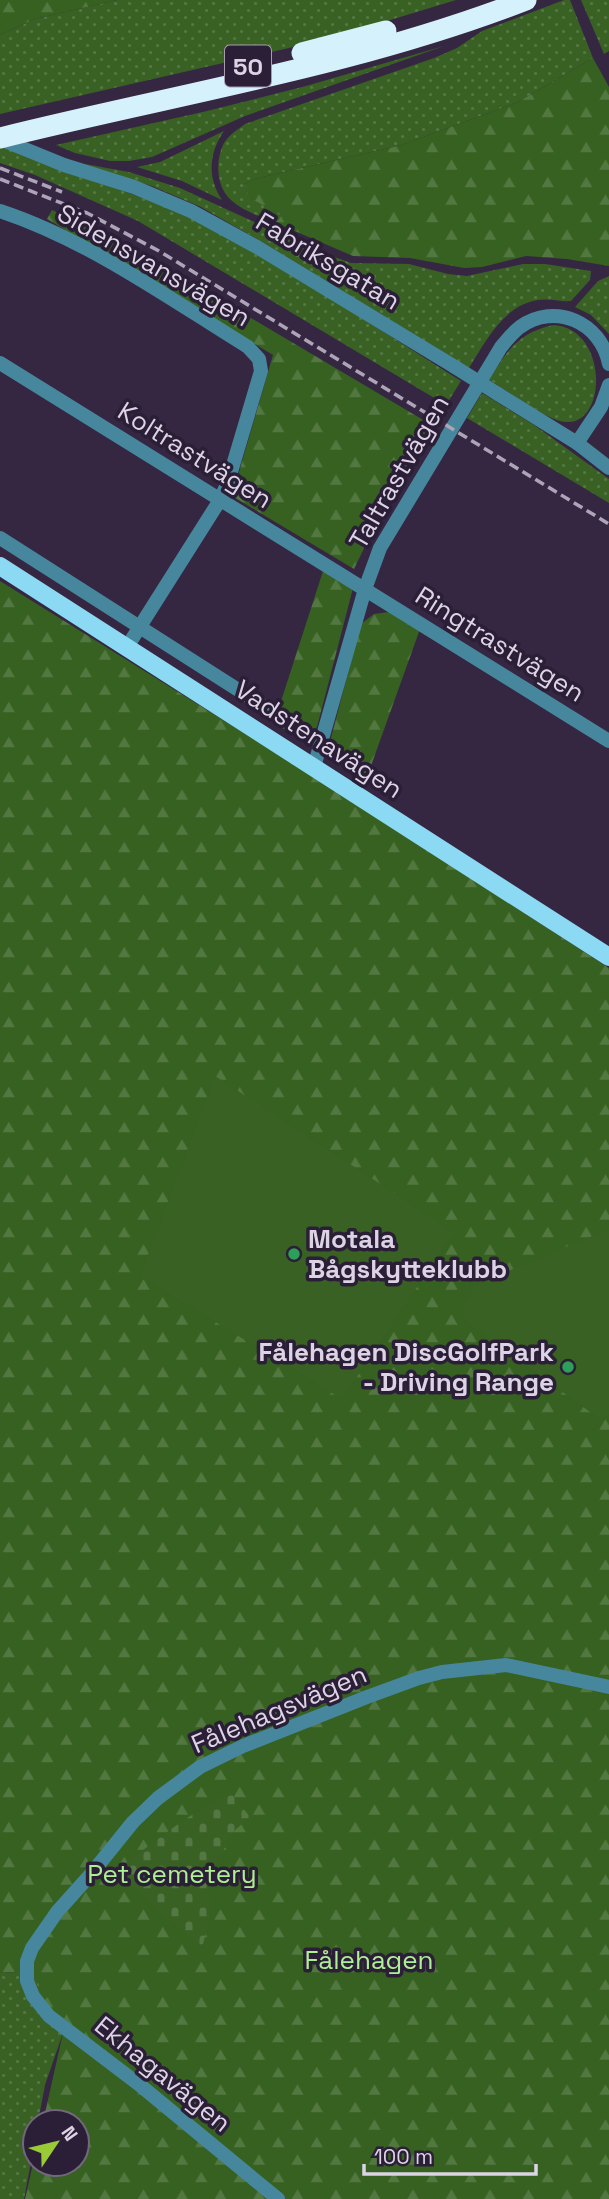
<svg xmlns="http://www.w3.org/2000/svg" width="609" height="2199" font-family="'Space Grotesk',sans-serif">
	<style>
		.grass { fill: url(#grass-dots) }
		.forest { fill: url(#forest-firs) }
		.cemetery { fill: url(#cemetery-stones) }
		.pitch { fill: #386123 }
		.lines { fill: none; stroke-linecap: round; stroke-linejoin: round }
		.minor { stroke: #46879d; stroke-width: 14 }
		.major { stroke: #8cd9f4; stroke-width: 18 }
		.highway { stroke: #d5f1fc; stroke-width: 21 }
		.rail { stroke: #aea4b8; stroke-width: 3.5; stroke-dasharray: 10 5; stroke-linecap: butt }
		.minor-bridge { stroke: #46879d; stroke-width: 14 }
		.leisure-dot { fill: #2e9e5b; stroke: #2b1e37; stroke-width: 2.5 }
		.labels { text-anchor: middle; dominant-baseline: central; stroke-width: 7; stroke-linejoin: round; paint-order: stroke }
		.shield { fill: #2b1e37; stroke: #a79db1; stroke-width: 2 }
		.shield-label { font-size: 24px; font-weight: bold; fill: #dcd4e5 }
		.street-label { font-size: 26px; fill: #dcd4e5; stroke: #2b1e37 }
		.poi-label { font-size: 26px; font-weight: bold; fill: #dcd4e5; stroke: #2b1e37; text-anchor: start }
		.park-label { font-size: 26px; fill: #afef93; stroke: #2b1e37 }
	</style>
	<defs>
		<pattern id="grass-dots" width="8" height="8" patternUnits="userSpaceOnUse" patternTransform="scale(1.75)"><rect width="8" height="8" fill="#386123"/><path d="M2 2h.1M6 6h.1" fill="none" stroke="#547743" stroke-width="1.8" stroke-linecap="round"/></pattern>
		<pattern id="forest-firs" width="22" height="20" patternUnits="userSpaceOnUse" patternTransform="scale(1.75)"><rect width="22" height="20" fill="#366120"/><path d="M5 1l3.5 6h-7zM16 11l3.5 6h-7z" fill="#527740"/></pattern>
		<pattern id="cemetery-stones" width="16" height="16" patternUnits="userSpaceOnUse" patternTransform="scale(1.75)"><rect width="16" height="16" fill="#386123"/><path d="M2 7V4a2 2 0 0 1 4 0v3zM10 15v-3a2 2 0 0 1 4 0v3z" fill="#547743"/></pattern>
	</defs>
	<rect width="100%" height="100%" fill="#352742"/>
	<g class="grass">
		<path d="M117 0H456L328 39 0 114V35L35 19Z"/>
		<path d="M564 0H570L593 58 518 102 402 145 258 178 244 184 250 197 281 216 276 223C261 217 243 211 231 200 216 187 215 160 224 143 229 135 237 130 245 124L434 58 457 48 482 31Z"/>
		<path d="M581 0H609V51L604 54Z"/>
		<path d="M444 46 245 116 152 157 129 161H110L75 153 56 145 207 111 306 86Z"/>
		<path d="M224 131C209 153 207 177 222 200L182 181 137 167 160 162Z"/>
		<path d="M0 145 188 215 302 280 461 381 446 405 138 221 35 175 0 163Z"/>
		<path d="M68 161 129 172 180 188 318 251 351 263 409 264 448 274 467 276 523 264H545L591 271 590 280 571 301C560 302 550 298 538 300 504 305 486 341 469 368L264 243 201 207 152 186Z"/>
		<path d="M609 276V334L591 315 575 307 598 281Z"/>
		<path d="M554 325C609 329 607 426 566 422 548 421 507 390 489 380 507 350 519 332 554 325Z"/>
		<path d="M482 393 534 425 609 479V503L467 418Z"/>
		<path d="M35 1971 63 2033 45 2085 38 2122H35V2141L24 2199H0V1973Z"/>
	</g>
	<g class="forest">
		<path d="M0 0H117L35 19 0 35Z"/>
		<path d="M593 58 609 87V266L567 259 526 256 482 267 464 268 410 258 353 256 276 223 281 216 249 197 244 184 258 178 402 145 518 102Z"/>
		<path d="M52 210 131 247 430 424 385 505 354 569 232 496 273 355 47 219Z"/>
		<path d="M324 568 353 588 317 727C299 742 292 734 274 723Z"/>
		<path d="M0 581 310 774 609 968V2199H25L35 2155V2164H77V2122H43L63 2033 41 1993 35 1971 0 1973Z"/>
		<path d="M389 612 420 629 367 777 327 753 361 624 374 614Z"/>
	</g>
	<path class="cemetery" d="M230 1792 250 1817 234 1831 208 1878 210 1916 202 1948 115 1871 182 1821Z"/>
	<g class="pitch">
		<path d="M215 1076 454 1232 342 1399 140 1276Z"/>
		<path d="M609 1229V1415L601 1420 461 1318 473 1286Z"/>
	</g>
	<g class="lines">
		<g class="minor">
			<path d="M0 139 64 165 134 187 191 211 257 247 455 367"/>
			<path d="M0 211C88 240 170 299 248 347L259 359 261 371 228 482 220 500 127 647"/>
			<path d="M0 363 609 741"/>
			<path d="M498 394 577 443 609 468"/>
			<path d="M577 443 601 407 609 385"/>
			<path d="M0 538 265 707"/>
			<path d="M314 767 365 589 380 548 501 347C507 340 512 333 520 327 555 302 601 322 609 364"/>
			<path d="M278 2199 141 2086 49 2016 33 1996 27 1981V1961L32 1948 57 1912 91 1874 133 1822 158 1798 200 1767 243 1746 367 1697 419 1678 442 1672 506 1665 609 1687"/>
		</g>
		<path class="major" d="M0 566 609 957"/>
		<g class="highway">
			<path d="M302 53 386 31"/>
			<path d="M0 138C176 94 356 66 526 0"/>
		</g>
		<g class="rail">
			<path d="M0 168 62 192"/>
			<path d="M0 179 87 213 159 251 609 524"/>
		</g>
		<path class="minor-bridge" d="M455 367 498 394"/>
	</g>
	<g class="leisure-dot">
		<circle cx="294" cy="1254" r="7"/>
		<circle cx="568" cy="1367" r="7"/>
	</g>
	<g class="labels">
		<rect class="shield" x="225" y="45.5" width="46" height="41" rx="5"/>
		<g class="shield-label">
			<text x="248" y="66">50</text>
		</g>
		<g class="street-label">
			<text transform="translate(328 261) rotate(31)">Fabriksgatan</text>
			<text transform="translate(154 265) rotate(30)">Sidensvansvägen</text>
			<text transform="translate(195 455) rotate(32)">Koltrastvägen</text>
			<text transform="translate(399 472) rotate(-60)">Taltrastvägen</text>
			<text transform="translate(500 644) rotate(32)">Ringtrastvägen</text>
			<text transform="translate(319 739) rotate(33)">Vadstenavägen</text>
			<text transform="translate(279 1709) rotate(-23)">Fålehagsvägen</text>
			<text transform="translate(163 2074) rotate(39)">Ekhagavägen</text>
		</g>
		<g class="poi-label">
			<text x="308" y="1239">Motala<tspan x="308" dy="30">Bågskytteklubb</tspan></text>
			<text x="554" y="1352" text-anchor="end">Fålehagen DiscGolfPark<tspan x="554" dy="30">- Driving Range</tspan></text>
		</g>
		<g class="park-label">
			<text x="172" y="1874">Pet cemetery</text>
			<text x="369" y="1960">Fålehagen</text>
		</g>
	</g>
	<g transform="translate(56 2143) rotate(55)"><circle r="33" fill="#2b1e37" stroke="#72677d" stroke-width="2"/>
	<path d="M0-5L12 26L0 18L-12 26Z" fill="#99cb36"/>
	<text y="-10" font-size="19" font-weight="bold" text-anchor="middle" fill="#dcd4e5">N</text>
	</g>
	<path d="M364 2164v10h172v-10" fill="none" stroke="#dcd4e5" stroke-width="3.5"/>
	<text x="374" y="2164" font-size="21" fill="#dcd4e5" stroke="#2b1e37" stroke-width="5" paint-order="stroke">100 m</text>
</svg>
